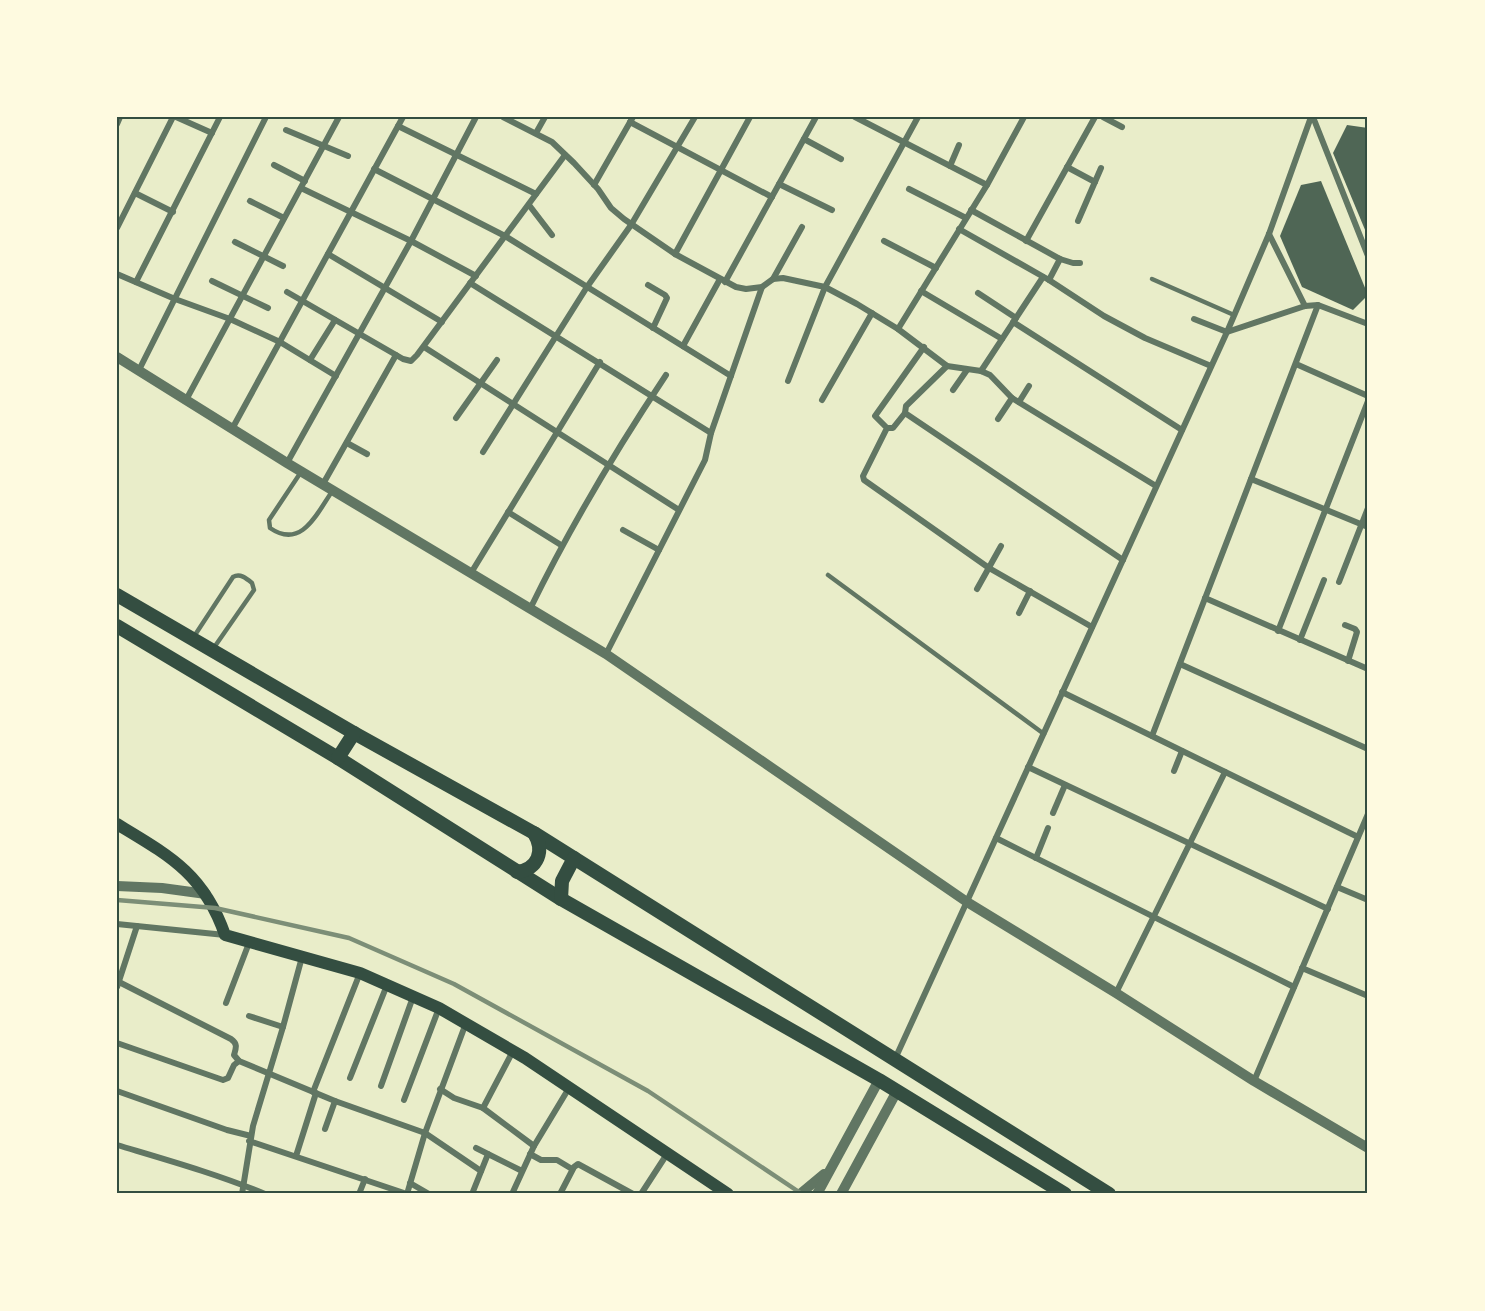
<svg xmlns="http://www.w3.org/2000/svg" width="1485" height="1311" font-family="Cabin,sans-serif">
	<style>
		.building { fill: #4f6655 }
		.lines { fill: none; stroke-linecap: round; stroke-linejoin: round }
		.service { stroke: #617663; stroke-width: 4.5 }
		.minor { stroke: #617663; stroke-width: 6 }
		.tertiary { stroke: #617663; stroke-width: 10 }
		.secondary { stroke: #344e41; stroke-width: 12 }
		.primary { stroke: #344e41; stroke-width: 14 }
		.rail { stroke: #7c8e77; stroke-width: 4.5 }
		.neatline { fill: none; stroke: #344e41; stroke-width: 2 }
	</style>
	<rect width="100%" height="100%" fill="#e9edc9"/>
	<g class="building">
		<path d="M1347 125 1368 128V237L1333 153Z"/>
		<path d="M1321 181 1368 295 1353 310 1302 287 1280 236 1301 185Z"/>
	</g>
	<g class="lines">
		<g class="service">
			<path d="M1152 279 1234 315"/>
			<path d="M301 472 269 520 270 528C302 550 317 513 333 490"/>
			<path d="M828 575 1044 734"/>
			<path d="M193 638 233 577C240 573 246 578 252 583L254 590 213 649"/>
		</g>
		<g class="minor">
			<path d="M176 117 212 133"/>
			<path d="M503 117 552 142 574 163 598 189 611 208 624 219 675 254 736 287 746 289 762 287 773 279 783 278 825 287 857 304 898 329 947 366 981 371 990 375 1012 398 1156 486"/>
			<path d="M855 117 987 185"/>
			<path d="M1103 117 1122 127"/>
			<path d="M1313 117 1368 256"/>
			<path d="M630 122 772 197"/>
			<path d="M117 124 120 117"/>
			<path d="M398 126 536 194"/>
			<path d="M286 130 348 156"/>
			<path d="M536 133 545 117"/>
			<path d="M804 139 841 159"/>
			<path d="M274 165 305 181"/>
			<path d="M950 166 959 145"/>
			<path d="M1067 167 1095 182"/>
			<path d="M374 169 505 236 731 376"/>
			<path d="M779 184 832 210"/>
			<path d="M594 185 633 117"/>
			<path d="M301 188 411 241 476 276"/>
			<path d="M909 189 966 218"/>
			<path d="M135 193 173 212"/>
			<path d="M250 201 284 218"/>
			<path d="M529 205 552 235"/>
			<path d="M971 210 1060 259 1073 263H1080"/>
			<path d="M1078 221 1101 168"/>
			<path d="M117 228 173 117"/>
			<path d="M959 229 1049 280 1104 316 1145 338 1211 366"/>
			<path d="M1269 234 1305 306"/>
			<path d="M884 241 936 268"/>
			<path d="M1026 241 1095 117"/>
			<path d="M235 242 283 266"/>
			<path d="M328 254 442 322"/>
			<path d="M675 254 750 117"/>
			<path d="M117 274 175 299 230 319 280 342 336 376"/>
			<path d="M773 279 802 227"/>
			<path d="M1049 280 1060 259"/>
			<path d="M212 281 268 308"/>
			<path d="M136 282 220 117"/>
			<path d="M725 282 816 117"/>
			<path d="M470 283 711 433"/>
			<path d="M648 285 665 295 667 298 653 328"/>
			<path d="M921 291 1002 339"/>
			<path d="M287 292 403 359 411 361 417 355 565 155"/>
			<path d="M978 293 1016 318"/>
			<path d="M1194 319 1227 332 1305 306 1318 305 1368 324"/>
			<path d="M1013 322 1182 430"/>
			<path d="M898 329 987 185 1024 117"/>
			<path d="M683 346 720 279"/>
			<path d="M424 347 679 510"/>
			<path d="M924 347 875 416 887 428 863 476 864 480 989 568 1092 627"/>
			<path d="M310 360 335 320"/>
			<path d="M1296 364 1368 396"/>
			<path d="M947 366 906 406 905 413 1123 560"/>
			<path d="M139 370 266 117"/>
			<path d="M981 371 1043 277"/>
			<path d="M788 381 825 287 918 117"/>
			<path d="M953 390 967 370"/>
			<path d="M186 400 339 117"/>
			<path d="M822 400 872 313"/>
			<path d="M1019 402 1029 386"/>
			<path d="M456 418 497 360"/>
			<path d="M998 419 1012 398"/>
			<path d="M887 428H893L905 413"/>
			<path d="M232 429 403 117"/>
			<path d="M347 443 367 454"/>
			<path d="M483 452 587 287 631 225 695 117"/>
			<path d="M287 463 411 241 476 117"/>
			<path d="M1251 479 1368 527"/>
			<path d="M323 484 396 355"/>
			<path d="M508 512 561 545"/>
			<path d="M623 530 659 550"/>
			<path d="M471 573 600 362"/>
			<path d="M1339 582 1368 508"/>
			<path d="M977 589 1001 546"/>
			<path d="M1205 598 1368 669"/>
			<path d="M530 609C570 527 616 450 666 375"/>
			<path d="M1019 613 1030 591"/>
			<path d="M1345 625 1355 629 1357 632 1348 661"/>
			<path d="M1278 631 1368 401"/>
			<path d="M1300 640 1324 580"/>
			<path d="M606 654 705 460 711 433 762 287"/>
			<path d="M1180 664 1368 749"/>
			<path d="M1062 692 1358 837"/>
			<path d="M1152 736 1318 305"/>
			<path d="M1028 767 1328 909"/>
			<path d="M1174 771 1182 751"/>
			<path d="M1053 813 1065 785"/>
			<path d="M996 838 1294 987"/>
			<path d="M1036 858 1048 828"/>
			<path d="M1337 887 1368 900"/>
			<path d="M117 924 225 935"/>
			<path d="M1302 968 1368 996"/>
			<path d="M119 982 231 1039C238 1044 236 1048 234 1055L239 1061 335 1101 425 1133 481 1171"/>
			<path d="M117 987 137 926"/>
			<path d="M1116 993 1225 772"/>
			<path d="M226 1003 249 943"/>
			<path d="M249 1016 283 1027"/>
			<path d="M117 1043 223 1080 228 1078 234 1065 239 1061"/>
			<path d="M895 1059 1227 332 1269 234 1311 117"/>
			<path d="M350 1078 387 985"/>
			<path d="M1254 1081 1368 814"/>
			<path d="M381 1086 413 997"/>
			<path d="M440 1089 454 1098 483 1108 534 1146"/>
			<path d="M117 1091 227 1130 251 1136"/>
			<path d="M313 1092 360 973"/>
			<path d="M404 1100 439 1008"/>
			<path d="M483 1108 513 1051"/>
			<path d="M325 1129 335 1101"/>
			<path d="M249 1141 407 1194"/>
			<path d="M117 1145C167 1160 217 1174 265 1194"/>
			<path d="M476 1148 522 1171"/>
			<path d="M530 1154 541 1160H557L572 1169"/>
			<path d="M296 1156 316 1093"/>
			<path d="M410 1183 429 1194"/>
			<path d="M242 1194 253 1126 283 1027 302 957"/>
			<path d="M359 1194 365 1179"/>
			<path d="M407 1194 425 1133 466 1023"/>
			<path d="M472 1194 488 1154"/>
			<path d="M512 1194 534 1146 569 1088"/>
			<path d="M560 1194 574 1167 578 1164 633 1194"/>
			<path d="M641 1194 667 1154"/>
		</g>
		<g class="tertiary">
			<path d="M117 357 287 463 606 654 967 902 1116 993 1254 1081 1368 1148"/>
			<path d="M117 886 162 888 206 894"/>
			<path d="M800 1194 824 1174"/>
			<path d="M817 1194 879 1080"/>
			<path d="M841 1194 897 1091"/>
		</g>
		<path class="secondary" d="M117 824C170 856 204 874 225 935L360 973 439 1008 525 1058 728 1194"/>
		<g class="primary">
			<path d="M117 595 354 733 534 833 1109 1194"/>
			<path d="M117 626 338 758 561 899 879 1080 1065 1194"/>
			<path d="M338 758 354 733"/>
			<path d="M517 872C538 869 545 851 534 833"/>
			<path d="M561 899 562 881 574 858"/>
		</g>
		<path class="rail" d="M117 900 215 908 349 938 454 984 648 1091 802 1194"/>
	</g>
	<rect width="1485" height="1311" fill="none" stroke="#fefae0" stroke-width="237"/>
	<rect x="118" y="118" width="1248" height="1074" class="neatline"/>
</svg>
